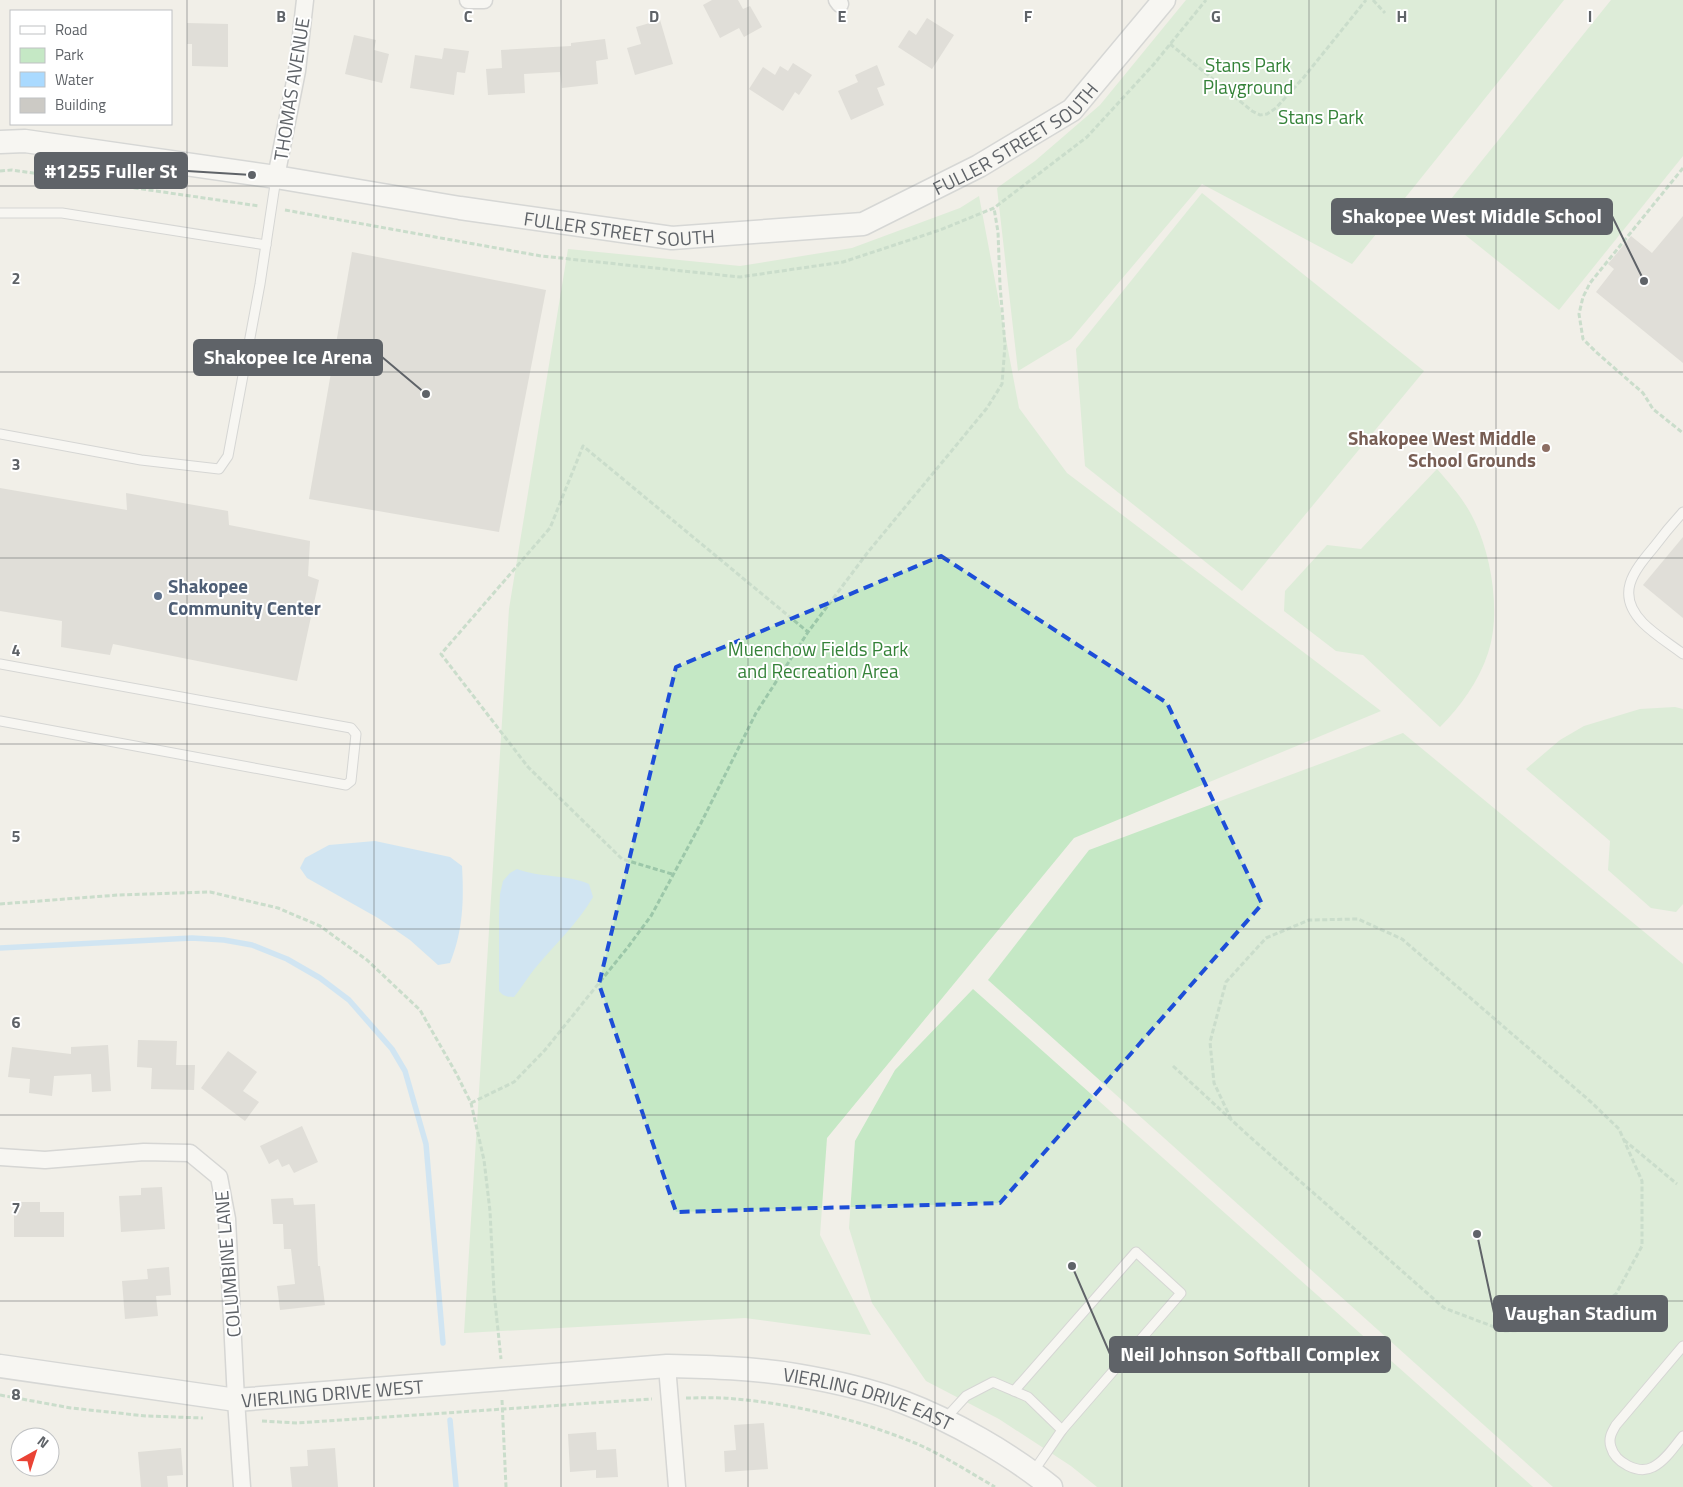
<svg xmlns="http://www.w3.org/2000/svg" width="1683" height="1487" font-family="'Titillium Web',sans-serif">
	<style>
		.green { fill: #c5e8c5 }
		.water { fill: #aadaff }
		.lines { fill: none; stroke-linecap: round; stroke-linejoin: round }
		.stream { stroke: #aadaff; stroke-width: 5.5 }
		.building { fill: #cccac5 }
		.lane-casing { stroke: #b5b8bc; stroke-width: 11 }
		.street-casing { stroke: #b5b8bc; stroke-width: 19 }
		.secondary-casing { stroke: #b6babf; stroke-width: 25 }
		.path { stroke: #9cc7a9; stroke-width: 3; stroke-dasharray: 5 2.5; stroke-linecap: butt }
		.lane { stroke: #fff; stroke-width: 9 }
		.street { stroke: #fff; stroke-width: 16 }
		.secondary { stroke: #fff; stroke-width: 22 }
		.marked { fill: none; stroke: #1d4ed8; stroke-width: 4; stroke-dasharray: 10 6; stroke-linejoin: round }
		.grid { fill: none; stroke: #5f6368; stroke-width: 1; stroke-opacity: 0.55 }
		.education-dot { fill: #8d6e63; stroke: #fff; stroke-width: 2 }
		.service-dot { fill: #5c6f8a; stroke: #fff; stroke-width: 2 }
		.labels { text-anchor: middle; dominant-baseline: central; stroke-width: 4; stroke-linejoin: round; paint-order: stroke }
		.park-label { font-size: 19px; fill: #348238; stroke: #fff }
		.street-label { font-size: 19px; fill: #5f6368; stroke: #fff }
		.education-label { font-size: 19px; font-weight: bold; fill: #785e54; stroke: #fff; text-anchor: end }
		.service-label { font-size: 19px; font-weight: bold; fill: #4e5e75; stroke: #fff; text-anchor: start }
		.grid-label { font-size: 16px; text-anchor: middle; font-weight: bold; fill: #5f6368; stroke: #fff; stroke-width: 4; stroke-linejoin: round; paint-order: stroke }
		.leader { fill: none; stroke: #5f6368; stroke-width: 2 }
		.callout-dot { fill: #5f6368; stroke: #fff; stroke-width: 2 }
		.callout { fill: #5f6368; stroke: #5f6368; stroke-width: 2 }
		.callout-label { font-size: 20px; text-anchor: middle; font-weight: bold; fill: #fff }
	</style>
	<rect width="100%" height="100%" fill="#f1efe8"/>
	<g class="green">
		<path d="M1186 0H1564L1352 264 1202 184 1071 339 1018 371 997 188 1035 161 1100 105Z"/>
		<path d="M1611 0H1683V156L1559 310 1439 214Z"/>
		<path d="M1202 193 1424 371 1242 591 1085 466 1076 349Z"/>
		<path d="M979 196 1019 408 1067 473 1381 711 1074 838 827 1138 820 1235 871 1335 745 1318 464 1333 509 609 568 249 740 266 852 248 960 208Z"/>
		<path d="M1437 469C1451 485 1466 502 1475 522 1492 558 1501 615 1488 653 1479 681 1460 707 1440 727L1363 655 1336 651 1284 611 1285 591 1327 545 1361 549Z"/>
		<path d="M1675 707 1683 709V904L1676 912 1651 908 1608 870 1610 841 1526 769 1560 740 1584 726 1640 709Z"/>
		<path d="M1403 733 1683 964V1487H1553L988 980 1089 850Z"/>
		<path d="M973 989 1533 1487H1097L1071 1466 999 1419 926 1381 872 1303 849 1228 855 1141 895 1070Z"/>
	</g>
	<g class="water">
		<path d="M375 841 450 857 462 866C464 901 463 931 450 963L438 965 410 940 378 918 307 878 300 868 305 858 329 845Z"/>
		<path d="M517 869C540 878 566 874 589 884L593 897C578 923 556 943 537 966 529 975 522 987 514 997 507 997 503 996 499 991V917L500 894 503 881 510 873Z"/>
	</g>
	<g class="lines">
		<g class="stream">
			<path d="M0 948 192 938 224 940 252 945 287 959 320 978 349 1000 392 1049 405 1071 426 1144 443 1343"/>
			<path d="M450 1420 456 1487"/>
		</g>
	</g>
	<g class="building">
		<path d="M712 0H738L743 9 750 6 762 27 744 37 739 28 720 38 703 5Z"/>
		<path d="M927 18 954 35 932 69 898 47 909 30 916 35Z"/>
		<path d="M660 20 673 64 635 75 627 48 641 44 636 27Z"/>
		<path d="M187 23 228 24V67L192 66V44H187Z"/>
		<path d="M354 35 376 40 374 50 389 54 382 83 345 74Z"/>
		<path d="M605 39 608 59 596 61 598 84 562 88 560 72 524 74 525 93 488 95 486 69 502 68 501 50 571 46V43Z"/>
		<path d="M444 48 469 51 465 73 457 72 454 95 410 88 415 55 442 59Z"/>
		<path d="M793 63 812 75 799 95 795 92 783 111 749 89 763 67 775 75 780 66 788 71Z"/>
		<path d="M877 65 885 85 877 88 884 105 851 120 838 91 858 82 855 75Z"/>
		<path d="M1683 216V363L1596 292 1614 269 1608 264 1631 236 1652 253Z"/>
		<path d="M352 252 546 290 499 532 309 499Z"/>
		<path d="M0 488 127 510 126 493 228 511 229 525 310 541 308 576 319 580 297 681 113 644 110 655 61 647 62 621 0 611Z"/>
		<path d="M1683 537V618L1643 585Z"/>
		<path d="M138 1040 177 1041 176 1065H195L194 1090 151 1089 152 1068 137 1067Z"/>
		<path d="M108 1045 111 1091 92 1092 91 1074 54 1076 52 1096 29 1093 30 1079 8 1077 12 1047 71 1054V1047Z"/>
		<path d="M228 1051 257 1072 243 1091 259 1102 245 1121 201 1088Z"/>
		<path d="M302 1126 318 1162 294 1173 289 1164 282 1167 278 1159 269 1164 260 1146Z"/>
		<path d="M162 1187 165 1229 121 1232 119 1196 141 1195V1188Z"/>
		<path d="M293 1198 294 1205 315 1204 318 1266H320L325 1305 280 1310 277 1286 295 1284 291 1249H284L283 1224H273L271 1199Z"/>
		<path d="M14 1202H40V1212H64V1237H14Z"/>
		<path d="M169 1267 171 1295 156 1296 158 1316 125 1319 122 1281 148 1279 147 1269Z"/>
		<path d="M764 1423 768 1469 725 1472 724 1451 736 1450 734 1425Z"/>
		<path d="M596 1432 597 1450 616 1449 618 1477 596 1478V1470L570 1472 568 1434Z"/>
		<path d="M181 1448 183 1475 167 1476 168 1487H141L138 1452Z"/>
		<path d="M335 1448 338 1487H292L290 1467 308 1466 307 1450Z"/>
	</g>
	<g class="lines">
		<g class="lane-casing">
			<g id="lane">
				<path d="M0 213H62L266 245"/>
				<path d="M0 434 141 460 219 469 228 456 260 284 276 178"/>
				<path d="M1683 512C1673 523 1663 535 1654 547 1633 572 1615 594 1643 623 1655 635 1670 644 1683 654"/>
				<path d="M0 664 351 728 356 734 351 781 346 785 0 721"/>
				<path d="M1683 1346 1616 1425C1612 1432 1608 1438 1611 1447 1615 1462 1638 1475 1653 1467 1665 1461 1674 1447 1683 1436"/>
				<path d="M1014 1391 1136 1252 1181 1293 1062 1430"/>
				<path d="M944 1420 966 1396 993 1382 1028 1397 1062 1430 1033 1472"/>
			</g>
		</g>
		<g class="street-casing">
			<g id="street">
				<path d="M468 0H484"/>
				<path d="M837 0 840 4"/>
				<path d="M276 177 297 71 305 0"/>
				<path d="M0 1157 45 1160 144 1152 190 1153 219 1177 227 1219 236 1400 242 1487"/>
				<path d="M667 1366 677 1487"/>
			</g>
		</g>
		<g class="secondary-casing">
			<g id="secondary">
				<path id="s1" d="M0 142 25 141 276 177 460 208 672 238 863 224 979 166 1072 110 1164 0"/>
				<path id="s2" d="M0 1366 236 1400 667 1366C709 1367 753 1368 796 1375 832 1381 868 1389 903 1402 951 1420 1011 1454 1051 1487"/>
			</g>
		</g>
		<g class="path">
			<path d="M1373 0 1385 13"/>
			<path d="M1170 44 1252 111 1260 115 1267 114 1276 108 1304 77 1366 0"/>
			<path d="M1683 168 1590 283 1583 297 1579 314 1583 339 1596 352 1643 393 1653 409 1683 433"/>
			<path d="M0 171 12 170 259 206"/>
			<path d="M285 210 541 256 740 277 843 262 940 230 994 208 1087 137 1154 64 1206 0"/>
			<path d="M672 874 622 859 528 767 441 654 550 528 583 446 808 632"/>
			<path d="M0 904 118 895 210 892 278 908 320 926 367 960 420 1010 456 1073 471 1103 484 1160 490 1211 494 1292 501 1359"/>
			<path d="M1173 1066 1250 1137 1444 1308 1505 1331 1568 1329 1616 1294 1642 1246V1181L1619 1129 1591 1102 1402 939 1358 919 1309 920 1266 938 1226 982 1210 1042 1214 1083 1231 1119"/>
			<path d="M471 1103 514 1082 545 1050 628 947 651 916 701 823 756 713 808 632 868 552 987 408 1002 384 1005 345 1000 285 998 232 994 208"/>
			<path d="M1624 1140 1677 1184"/>
			<path d="M0 1395 71 1408 146 1416 203 1418"/>
			<path d="M686 1398C702 1398 719 1397 735 1399 796 1404 859 1420 915 1443 943 1455 969 1472 995 1487"/>
			<path d="M502 1400 506 1487"/>
			<path d="M262 1421 297 1423 652 1399"/>
		</g>
		<use href="#lane" class="lane"/>
		<use href="#street" class="street"/>
		<use href="#secondary" class="secondary"/>
	</g>
	<path d="M0 0H1683V1487H0ZM941 556 1167 703 1262 904 1000 1203 676 1212 599 984 676 667Z" fill="#f1efe8" fill-opacity=".55" fill-rule="evenodd"/>
	<path class="marked" d="M941 556 1167 703 1262 904 1000 1203 676 1212 599 984 676 667Z"/>
	<path class="grid" d="M187 0V1487M374 0V1487M561 0V1487M748 0V1487M935 0V1487M1122 0V1487M1309 0V1487M1496 0V1487M0 186H1683M0 372H1683M0 558H1683M0 744H1683M0 929H1683M0 1115H1683M0 1301H1683"/>
	<circle class="education-dot" cx="1546" cy="448" r="5"/>
	<circle class="service-dot" cx="158" cy="596" r="5"/>
	<g class="labels">
		<g class="park-label">
			<text x="1248" y="64">Stans Park<tspan x="1248" dy="22">Playground</tspan></text>
			<text x="1321" y="116">Stans Park</text>
			<text x="818" y="648">Muenchow Fields Park<tspan x="818" dy="22">and Recreation Area</tspan></text>
		</g>
		<g class="street-label">
			<text transform="translate(291 89) rotate(-81)">THOMAS AVENUE</text>
			<text stroke="none"><textPath href="#s1" startOffset="1046">FULLER STREET SOUTH</textPath></text>
			<text stroke="none"><textPath href="#s1" startOffset="626">FULLER STREET SOUTH</textPath></text>
			<text transform="translate(227 1264) rotate(-95)">COLUMBINE LANE</text>
			<text stroke="none"><textPath href="#s2" startOffset="335">VIERLING DRIVE WEST</textPath></text>
			<text stroke="none"><textPath href="#s2" startOffset="876">VIERLING DRIVE EAST</textPath></text>
		</g>
		<g class="education-label">
			<text x="1536" y="437">Shakopee West Middle<tspan x="1536" dy="22">School Grounds</tspan></text>
		</g>
		<g class="service-label">
			<text x="168" y="585">Shakopee<tspan x="168" dy="22">Community Center</tspan></text>
		</g>
	</g>
	<g class="grid-label">
		<text x="281" y="22">B</text>
		<text x="468" y="22">C</text>
		<text x="654" y="22">D</text>
		<text x="842" y="22">E</text>
		<text x="1028" y="22">F</text>
		<text x="1216" y="22">G</text>
		<text x="1402" y="22">H</text>
		<text x="1590" y="22">I</text>
		<text x="16" y="284">2</text>
		<text x="16" y="470">3</text>
		<text x="16" y="656">4</text>
		<text x="16" y="842">5</text>
		<text x="16" y="1028">6</text>
		<text x="16" y="1214">7</text>
		<text x="16" y="1400">8</text>
	</g>
	<path class="leader" d="M252 175L187 171M1644 281L1612 216M426 394L382 357M1477 1234L1494 1313M1072 1266L1110 1354"/>
	<g class="callout-dot">
		<circle cx="252" cy="175" r="5"/>
		<circle cx="1644" cy="281" r="5"/>
		<circle cx="426" cy="394" r="5"/>
		<circle cx="1477" cy="1234" r="5"/>
		<circle cx="1072" cy="1266" r="5"/>
	</g>
	<g class="callout">
		<rect x="35" y="153" width="152" height="35" rx="5"/>
		<rect x="1332" y="199" width="280" height="35" rx="5"/>
		<rect x="194" y="340" width="188" height="35" rx="5"/>
		<rect x="1494" y="1296" width="173" height="35" rx="5"/>
		<rect x="1110" y="1337" width="280" height="35" rx="5"/>
	</g>
	<g class="callout-label">
		<text x="111" y="178">#1255 Fuller St</text>
		<text x="1472" y="223">Shakopee West Middle School</text>
		<text x="288" y="364">Shakopee Ice Arena</text>
		<text x="1581" y="1320">Vaughan Stadium</text>
		<text x="1250" y="1361">Neil Johnson Softball Complex</text>
	</g>
	<rect x="10" y="10" width="162" height="115" fill="#ffffff" stroke="#bfc1c3"/>
	<rect x="20" y="26" width="25" height="8" fill="#ffffff" stroke="#bfc1c3"/>
	<text x="55" y="35" font-size="15" fill="#5f6368">Road</text>
	<rect x="20" y="48" width="25" height="15" fill="#c5e8c5" stroke="#bfc1c3"/>
	<text x="55" y="60" font-size="15" fill="#5f6368">Park</text>
	<rect x="20" y="72" width="25" height="15" fill="#aadaff" stroke="#bfc1c3"/>
	<text x="55" y="85" font-size="15" fill="#5f6368">Water</text>
	<rect x="20" y="98" width="25" height="15" fill="#cccac5" stroke="#bfc1c3"/>
	<text x="55" y="110" font-size="15" fill="#5f6368">Building</text>
	<g transform="translate(35 1452) rotate(39)"><circle r="24" fill="#ffffff" stroke="#bfc1c3"/>
	<path d="M0-4L9 19L0 12L-9 19Z" fill="#ea4335"/>
	<text y="-8" font-size="14" font-weight="bold" text-anchor="middle" fill="#5f6368">N</text>
	</g>
</svg>
